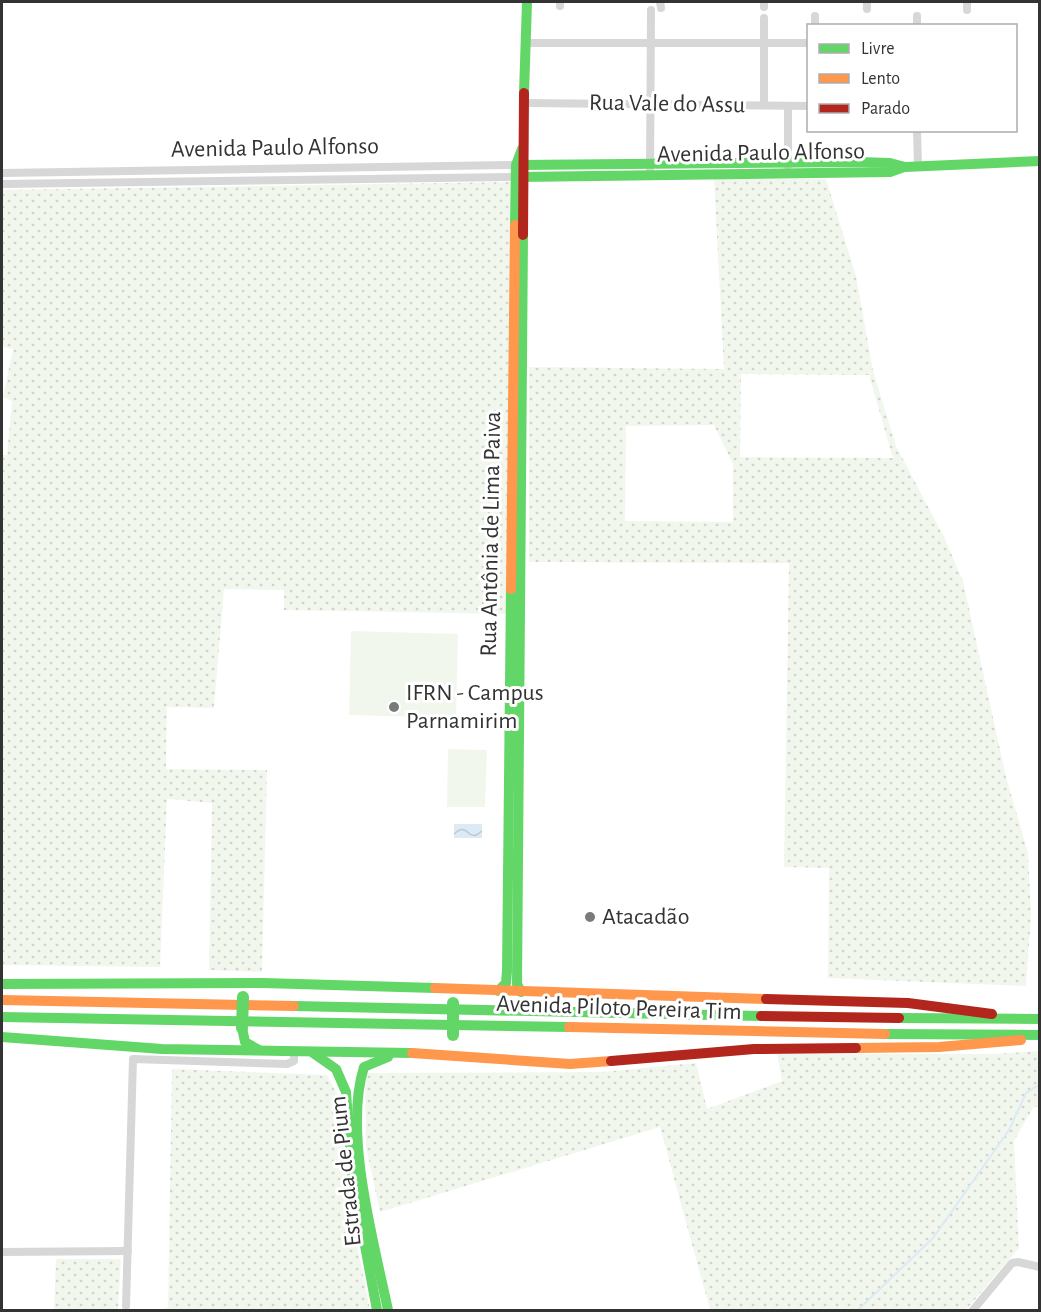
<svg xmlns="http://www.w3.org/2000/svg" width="1041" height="1312" font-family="'Alegreya Sans',sans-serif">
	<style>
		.grass { fill: url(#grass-dots); fill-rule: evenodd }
		.pitch { fill: #f2f7ee }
		.water { fill: url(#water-waves) }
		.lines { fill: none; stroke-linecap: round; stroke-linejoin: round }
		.stream { stroke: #dbeaf5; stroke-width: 2 }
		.street { stroke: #d7d7d7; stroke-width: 8 }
		.fast { stroke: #63d668; stroke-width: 10 }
		.slow { stroke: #ff974d; stroke-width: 10 }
		.jam { stroke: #b3261e; stroke-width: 10 }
		.fast-bridge { stroke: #63d668; stroke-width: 12 }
		.poi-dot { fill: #7a7a7a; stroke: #fff; stroke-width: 2 }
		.labels { text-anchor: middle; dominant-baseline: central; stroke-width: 6; stroke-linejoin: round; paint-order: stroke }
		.street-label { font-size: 24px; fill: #333; stroke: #fff }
		.poi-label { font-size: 24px; fill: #333; stroke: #fff; text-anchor: start }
	</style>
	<defs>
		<pattern id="grass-dots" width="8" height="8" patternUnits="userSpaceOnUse" patternTransform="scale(1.5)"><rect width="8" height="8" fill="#f2f7ee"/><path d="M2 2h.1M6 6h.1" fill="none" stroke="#d0d4cd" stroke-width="1.8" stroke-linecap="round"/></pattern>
		<pattern id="water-waves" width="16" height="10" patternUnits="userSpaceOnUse" patternTransform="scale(1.5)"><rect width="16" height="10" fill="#dbeaf5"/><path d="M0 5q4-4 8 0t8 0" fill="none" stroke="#bcc9d2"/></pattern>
	</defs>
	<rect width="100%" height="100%" fill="#fff"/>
	<g class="grass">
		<path d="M714 179H826L856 276 873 371 896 446 944 537 963 581 1006 777 1028 853 1031 916 1026 986 828 978 829 868 784 867 789 563 529 562V367L724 369ZM741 374 869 375 893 458 740 457ZM714 425 733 464V522L625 521 626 426Z"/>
		<path d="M513 182 508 614 284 610V590L224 589 214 708 167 707 166 769 267 770 262 972 209 970 212 803 167 799 160 967 2 965V455H7L12 401 3 397 13 349 2 347V190Z"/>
		<path d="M1039 1051V1108L1034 1106 1014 1141 1019 1248 966 1310H710L660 1127 380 1212 366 1147 365 1073 602 1072 696 1063 707 1109 782 1081 777 1054H995Z"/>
		<path d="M172 1069 327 1075 338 1096 353 1224 370 1310H160L168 1307Z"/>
		<path d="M56 1259H121L118 1310H54Z"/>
	</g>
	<g class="pitch">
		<path d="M351 631 458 634 456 718 349 715Z"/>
		<path d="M448 749 487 750 485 807H447Z"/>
	</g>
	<rect class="water" x="454" y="824" width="28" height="14"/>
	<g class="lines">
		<path class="stream" d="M858 1310 933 1238 1009 1130 1026 1093 1040 1084"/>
		<g class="street">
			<path d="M660 2 661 8"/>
			<path d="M764 2V7"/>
			<path d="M867 2V9"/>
			<path d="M967 2V10"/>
			<path d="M560 6V2"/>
			<path d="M815 26V16"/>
			<path d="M917 26V16"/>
			<path d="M526 43H808"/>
			<path d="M525 103 808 106"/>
			<path d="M764 105V18"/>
			<path d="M788 106V166"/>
			<path d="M917 130 918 166"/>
			<path d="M2 173 516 165"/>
			<path d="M650 175 651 10"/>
			<path d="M2 184 516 177"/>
			<path d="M2 1252 128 1251"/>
			<path d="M126 1306 133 1059 287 1064 294 1061V1052"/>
			<path d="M973 1310 1012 1263 1018 1262 1040 1267"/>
		</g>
		<g class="fast">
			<path d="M524 93 527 2"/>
			<path d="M519 165 858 162 890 163 905 167 1040 161"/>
			<path d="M519 177 890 172 904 167"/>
			<path d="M515 225 516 165 522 149"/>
			<path d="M2 984 263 983 435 988"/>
			<path d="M498 991 506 983 507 971 511 589"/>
			<path d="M521 992 517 984 523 235"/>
			<path d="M294 1006 761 1016"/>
			<path d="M2 1017 569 1027"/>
			<path d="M899 1018 1040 1019"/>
			<path d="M242 1028 245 1042 259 1050"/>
			<path d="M885 1034 1040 1035"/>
			<path d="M2 1037 162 1049 412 1053"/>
			<path d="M313 1053 336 1069 346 1092 352 1176 377 1310"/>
			<path d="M388 1057 364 1067C343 1132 374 1243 388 1310"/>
		</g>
		<g class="slow">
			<path d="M511 589 515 225"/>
			<path d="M435 988 766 999"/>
			<path d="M2 1000 294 1006"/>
			<path d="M569 1027 885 1034"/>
			<path d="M856 1048 939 1047 1021 1040"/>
			<path d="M412 1053 570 1064 611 1061"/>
		</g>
		<g class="jam">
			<path d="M523 235 524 93"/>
			<path d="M766 999 908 1003 992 1014"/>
			<path d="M761 1016 899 1018"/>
			<path d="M611 1061 754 1049 856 1048"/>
		</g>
		<g class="fast-bridge">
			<path d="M453 1003V1035"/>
			<path d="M242 1028 243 997"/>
		</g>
	</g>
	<g class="poi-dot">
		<circle cx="394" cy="707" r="6"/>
		<circle cx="590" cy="917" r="6"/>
	</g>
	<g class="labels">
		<g class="street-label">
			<text transform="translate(667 104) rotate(1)">Rua Vale do Assu</text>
			<text transform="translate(275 148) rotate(-1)">Avenida Paulo Alfonso</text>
			<text transform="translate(761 153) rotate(-1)">Avenida Paulo Alfonso</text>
			<text transform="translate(491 534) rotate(-89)">Rua Antônia de Lima Paiva</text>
			<text transform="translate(619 1008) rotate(2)">Avenida Piloto Pereira Tim</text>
			<text transform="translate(346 1171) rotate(-96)">Estrada de Pium</text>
		</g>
		<g class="poi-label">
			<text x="406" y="693">IFRN - Campus<tspan x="406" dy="28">Parnamirim</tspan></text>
			<text x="602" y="917">Atacadão</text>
		</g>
	</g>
	<rect width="1041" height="1312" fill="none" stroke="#333333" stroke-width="6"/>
	<rect x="807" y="24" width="210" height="108" fill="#ffffff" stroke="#adadad" stroke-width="1.5"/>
	<rect x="819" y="44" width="30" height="9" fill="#63d668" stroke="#adadad" stroke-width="1.5"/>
	<text x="861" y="54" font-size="18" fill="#333333">Livre</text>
	<rect x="819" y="74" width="30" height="9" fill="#ff974d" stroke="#adadad" stroke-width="1.5"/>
	<text x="861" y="84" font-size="18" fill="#333333">Lento</text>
	<rect x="819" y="104" width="30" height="9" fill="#b3261e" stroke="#adadad" stroke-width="1.5"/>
	<text x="861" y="114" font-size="18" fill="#333333">Parado</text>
</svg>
